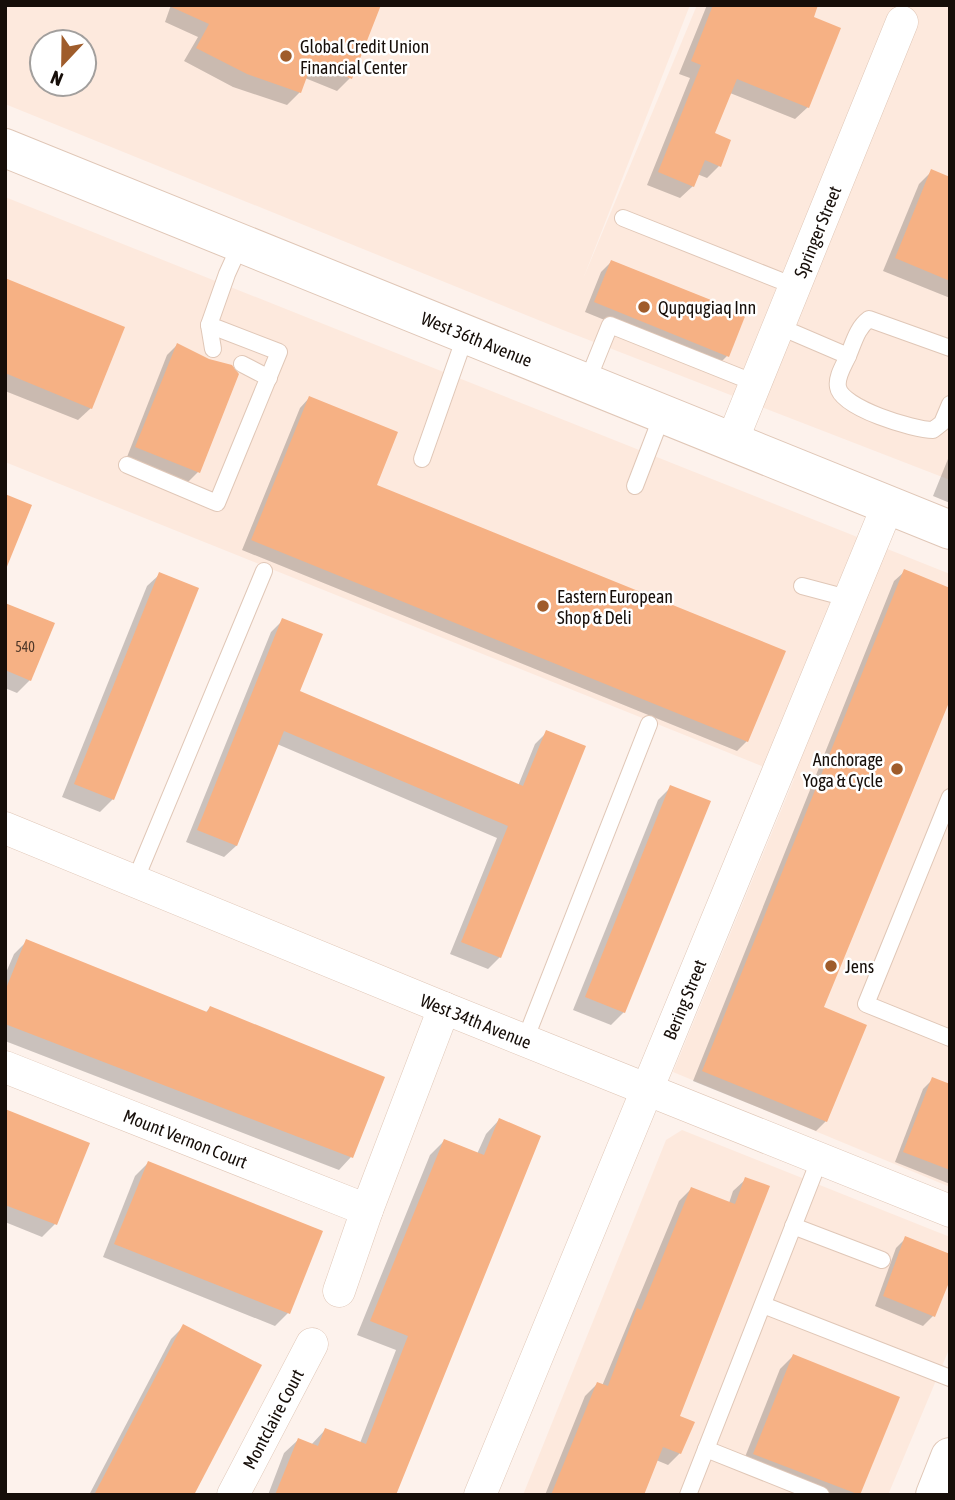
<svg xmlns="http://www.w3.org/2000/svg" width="955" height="1500" font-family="'Asap Condensed',sans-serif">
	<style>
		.built { fill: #fde9dd; fill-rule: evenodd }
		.shadow { fill: #0003 }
		.building { fill: #f6b184 }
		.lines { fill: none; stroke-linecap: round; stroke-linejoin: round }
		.lane-casing { stroke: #e0c7b7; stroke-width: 18 }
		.street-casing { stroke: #e0c7b7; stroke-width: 33 }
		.secondary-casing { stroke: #e0c7b7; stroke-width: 40 }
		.lane { stroke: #fff; stroke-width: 16 }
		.street { stroke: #fff; stroke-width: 32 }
		.secondary { stroke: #fff; stroke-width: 38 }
		.poi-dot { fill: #9f5c2b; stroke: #fff; stroke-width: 2.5 }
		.labels { text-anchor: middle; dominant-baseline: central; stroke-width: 5; stroke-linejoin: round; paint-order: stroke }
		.number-label { font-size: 14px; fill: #4e3728 }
		.poi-label { font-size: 18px; fill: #160e09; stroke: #fff; text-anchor: start }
		.street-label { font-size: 18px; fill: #160e09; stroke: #fff }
	</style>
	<rect width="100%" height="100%" fill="#fdf2ec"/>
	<g class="built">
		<path d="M5 5H690L583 279 697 5H950V480L563 330 5 104ZM42 42H84V84H42Z"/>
		<path d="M5 197 950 574V1187L673 1072 794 779 5 462Z"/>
		<path d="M682 1130 950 1237V1347L888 1495H523L666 1140Z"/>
	</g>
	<g class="shadow">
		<path d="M171 5 350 78 337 91 305 78 300 92 287 105 233 87 184 61 198 37 165 22Z"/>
		<path d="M707 5H816L811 18 808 107 795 119 730 93 713 134 719 166 707 178 697 174 693 186 680 198 647 185 690 78 679 74Z"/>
		<path d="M932 171 950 179V298L883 271 919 184Z"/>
		<path d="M611 262 727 356 717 366 585 312 601 272Z"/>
		<path d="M5 280 91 408 78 420 5 391Z"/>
		<path d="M177 345 237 375 198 472 188 482 127 457 167 355Z"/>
		<path d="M309 398 374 486 747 741 737 751 242 550 300 408Z"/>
		<path d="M950 454V503L933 496Z"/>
		<path d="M904 572 822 1008 826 1121 816 1131 693 1081 894 581Z"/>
		<path d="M160 574 113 799 100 812 62 797 147 586Z"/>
		<path d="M5 605 30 680 17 693 5 688Z"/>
		<path d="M283 620 297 692 518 786 535 744 547 732 500 957 488 969 450 954 497 838 277 744 236 846 224 857 186 842 271 632Z"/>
		<path d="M671 787 624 1012 611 1025 573 1010 658 800Z"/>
		<path d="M27 941 205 1013 210 1008 383 1078 351 1157 339 1170 5 1041V975L14 954Z"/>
		<path d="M933 1079 950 1086V1184L895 1162 923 1089Z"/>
		<path d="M5 1111 87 1144 55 1224 42 1237 5 1222Z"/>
		<path d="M499 1120 394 1495H268L284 1453 298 1440 311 1445 325 1430 360 1443 396 1350 357 1335 430 1155 444 1141 477 1154 486 1134Z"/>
		<path d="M148 1163 288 1313 275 1326 103 1257 135 1176Z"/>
		<path d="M746 1179 678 1417 680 1453 668 1465 656 1460 642 1495H545L585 1396 597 1384 602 1386 679 1201 691 1189 729 1203 733 1191Z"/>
		<path d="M906 1238 933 1316 923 1326 875 1306 896 1248Z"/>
		<path d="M184 1326 192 1495H89L171 1339Z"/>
		<path d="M793 1356 897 1398 858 1495H812L741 1467 780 1369Z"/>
	</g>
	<g class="building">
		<path d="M167 5H381L352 79 312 63 301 93 247 74 196 48 209 24Z"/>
		<path d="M713 5H818L814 17 841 28 809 108 737 79 715 133 731 140 721 167 705 160 694 187 658 172 701 65 691 61Z"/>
		<path d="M931 169 950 177V281L895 258Z"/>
		<path d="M611 260 746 314 729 357 594 302Z"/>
		<path d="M5 278 125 327 92 409 5 373Z"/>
		<path d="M177 343 209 359 232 365 239 374 200 473 135 447Z"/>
		<path d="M309 396 398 432 377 485 786 651 748 742 251 540Z"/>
		<path d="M5 494 32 505 6 569H5Z"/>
		<path d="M904 569 950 588V700L824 1007 867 1025 827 1122 702 1071Z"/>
		<path d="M159 572 199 588 114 800 74 784Z"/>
		<path d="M5 603 55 623 31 681 5 670Z"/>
		<path d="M282 618 323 634 300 691 523 786 546 730 586 746 501 958 461 942 508 826 284 731 237 846 197 830Z"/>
		<path d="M670 785 711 801 625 1013 585 997Z"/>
		<path d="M26 939 207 1012 210 1006 385 1077 353 1158 5 1024V991Z"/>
		<path d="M932 1077 950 1084V1170L903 1152Z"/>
		<path d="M5 1109 90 1143 57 1225 5 1205Z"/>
		<path d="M499 1118 541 1136 396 1495H275L298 1438 318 1446 325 1428 366 1444 408 1336 370 1321 444 1139 484 1155Z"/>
		<path d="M148 1161 323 1231 290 1314 114 1244Z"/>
		<path d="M745 1177 770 1186 680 1416 695 1422 681 1454 663 1447 644 1495H551L597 1382 608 1386 637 1308 641 1310 691 1187 735 1204Z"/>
		<path d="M905 1236 950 1254V1280L935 1317 883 1296Z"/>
		<path d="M183 1324 262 1365 194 1495H94Z"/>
		<path d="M793 1354 900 1397 860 1495 753 1454Z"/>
	</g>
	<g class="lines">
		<g class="lane-casing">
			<g id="lane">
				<path d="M623 218 794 286"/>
				<path d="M209 325 213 349"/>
				<path d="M778 326 848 356"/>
				<path d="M950 348 869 319C857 328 854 342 848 356 844 365 836 377 838 387 841 408 914 430 933 430L942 423 950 404"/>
				<path d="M242 364 269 378"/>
				<path d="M587 382 610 325 755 383"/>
				<path d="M422 459 466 334"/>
				<path d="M127 465 217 503 279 352 209 325 227 274 241 243"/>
				<path d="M635 486 663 413"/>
				<path d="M802 586 851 599"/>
				<path d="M950 797 866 1004 950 1038"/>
				<path d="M135 881 264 571"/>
				<path d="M525 1040 649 724"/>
				<path d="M793 1226 882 1260"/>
				<path d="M763 1305 950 1378"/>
				<path d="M706 1449 821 1495"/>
				<path d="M688 1495 820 1158"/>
			</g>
		</g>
		<g class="street-casing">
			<g id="street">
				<path id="s1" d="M732 441 902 22"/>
				<path id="s2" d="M5 828 444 1008 950 1211"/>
				<path id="s3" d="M5 1067 367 1210"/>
				<path d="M339 1291 367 1210 444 1008"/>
				<path id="s4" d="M233 1495 312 1344"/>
				<path id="s5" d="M480 1495 888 505"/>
			</g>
		</g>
		<g class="secondary-casing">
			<g id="secondary">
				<path id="s6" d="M5 148 950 530"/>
				<path d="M935 1495 950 1457"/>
			</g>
		</g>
		<use href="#lane" class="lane"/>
		<use href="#street" class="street"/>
		<use href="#secondary" class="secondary"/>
	</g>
	<g class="poi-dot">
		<circle cx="286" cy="56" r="7"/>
		<circle cx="644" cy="307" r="7"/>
		<circle cx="543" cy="606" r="7"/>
		<circle cx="897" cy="769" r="7"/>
		<circle cx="831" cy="966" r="7"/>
	</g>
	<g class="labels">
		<g class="number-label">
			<text x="25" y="647">540</text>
		</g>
		<g class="poi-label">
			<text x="300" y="46">Global Credit Union<tspan x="300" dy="21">Financial Center</tspan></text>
			<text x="658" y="307">Qupqugiaq Inn</text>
			<text x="557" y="596">Eastern European<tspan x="557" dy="21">Shop &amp; Deli</tspan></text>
			<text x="883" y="759" text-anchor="end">Anchorage<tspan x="883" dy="21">Yoga &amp; Cycle</tspan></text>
			<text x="845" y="966">Jens</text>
		</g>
		<g class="street-label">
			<text stroke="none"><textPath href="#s1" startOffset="226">Springer Street</textPath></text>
			<text stroke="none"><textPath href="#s6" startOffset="509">West 36th Avenue</textPath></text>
			<text stroke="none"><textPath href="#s5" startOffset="536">Bering Street</textPath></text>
			<text stroke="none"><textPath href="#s2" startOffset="509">West 34th Avenue</textPath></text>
			<text stroke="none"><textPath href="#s3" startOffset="194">Mount Vernon Court</textPath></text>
			<text stroke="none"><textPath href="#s4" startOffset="86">Montclaire Court</textPath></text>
		</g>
	</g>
	<rect width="955" height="1500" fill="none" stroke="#160e09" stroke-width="14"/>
	<g transform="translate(63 63) rotate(202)"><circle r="33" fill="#ffffff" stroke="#a29f9d" stroke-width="2"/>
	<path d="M0-5L12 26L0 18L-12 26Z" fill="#9f5c2b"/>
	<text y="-10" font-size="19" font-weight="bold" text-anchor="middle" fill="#160e09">N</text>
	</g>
</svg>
